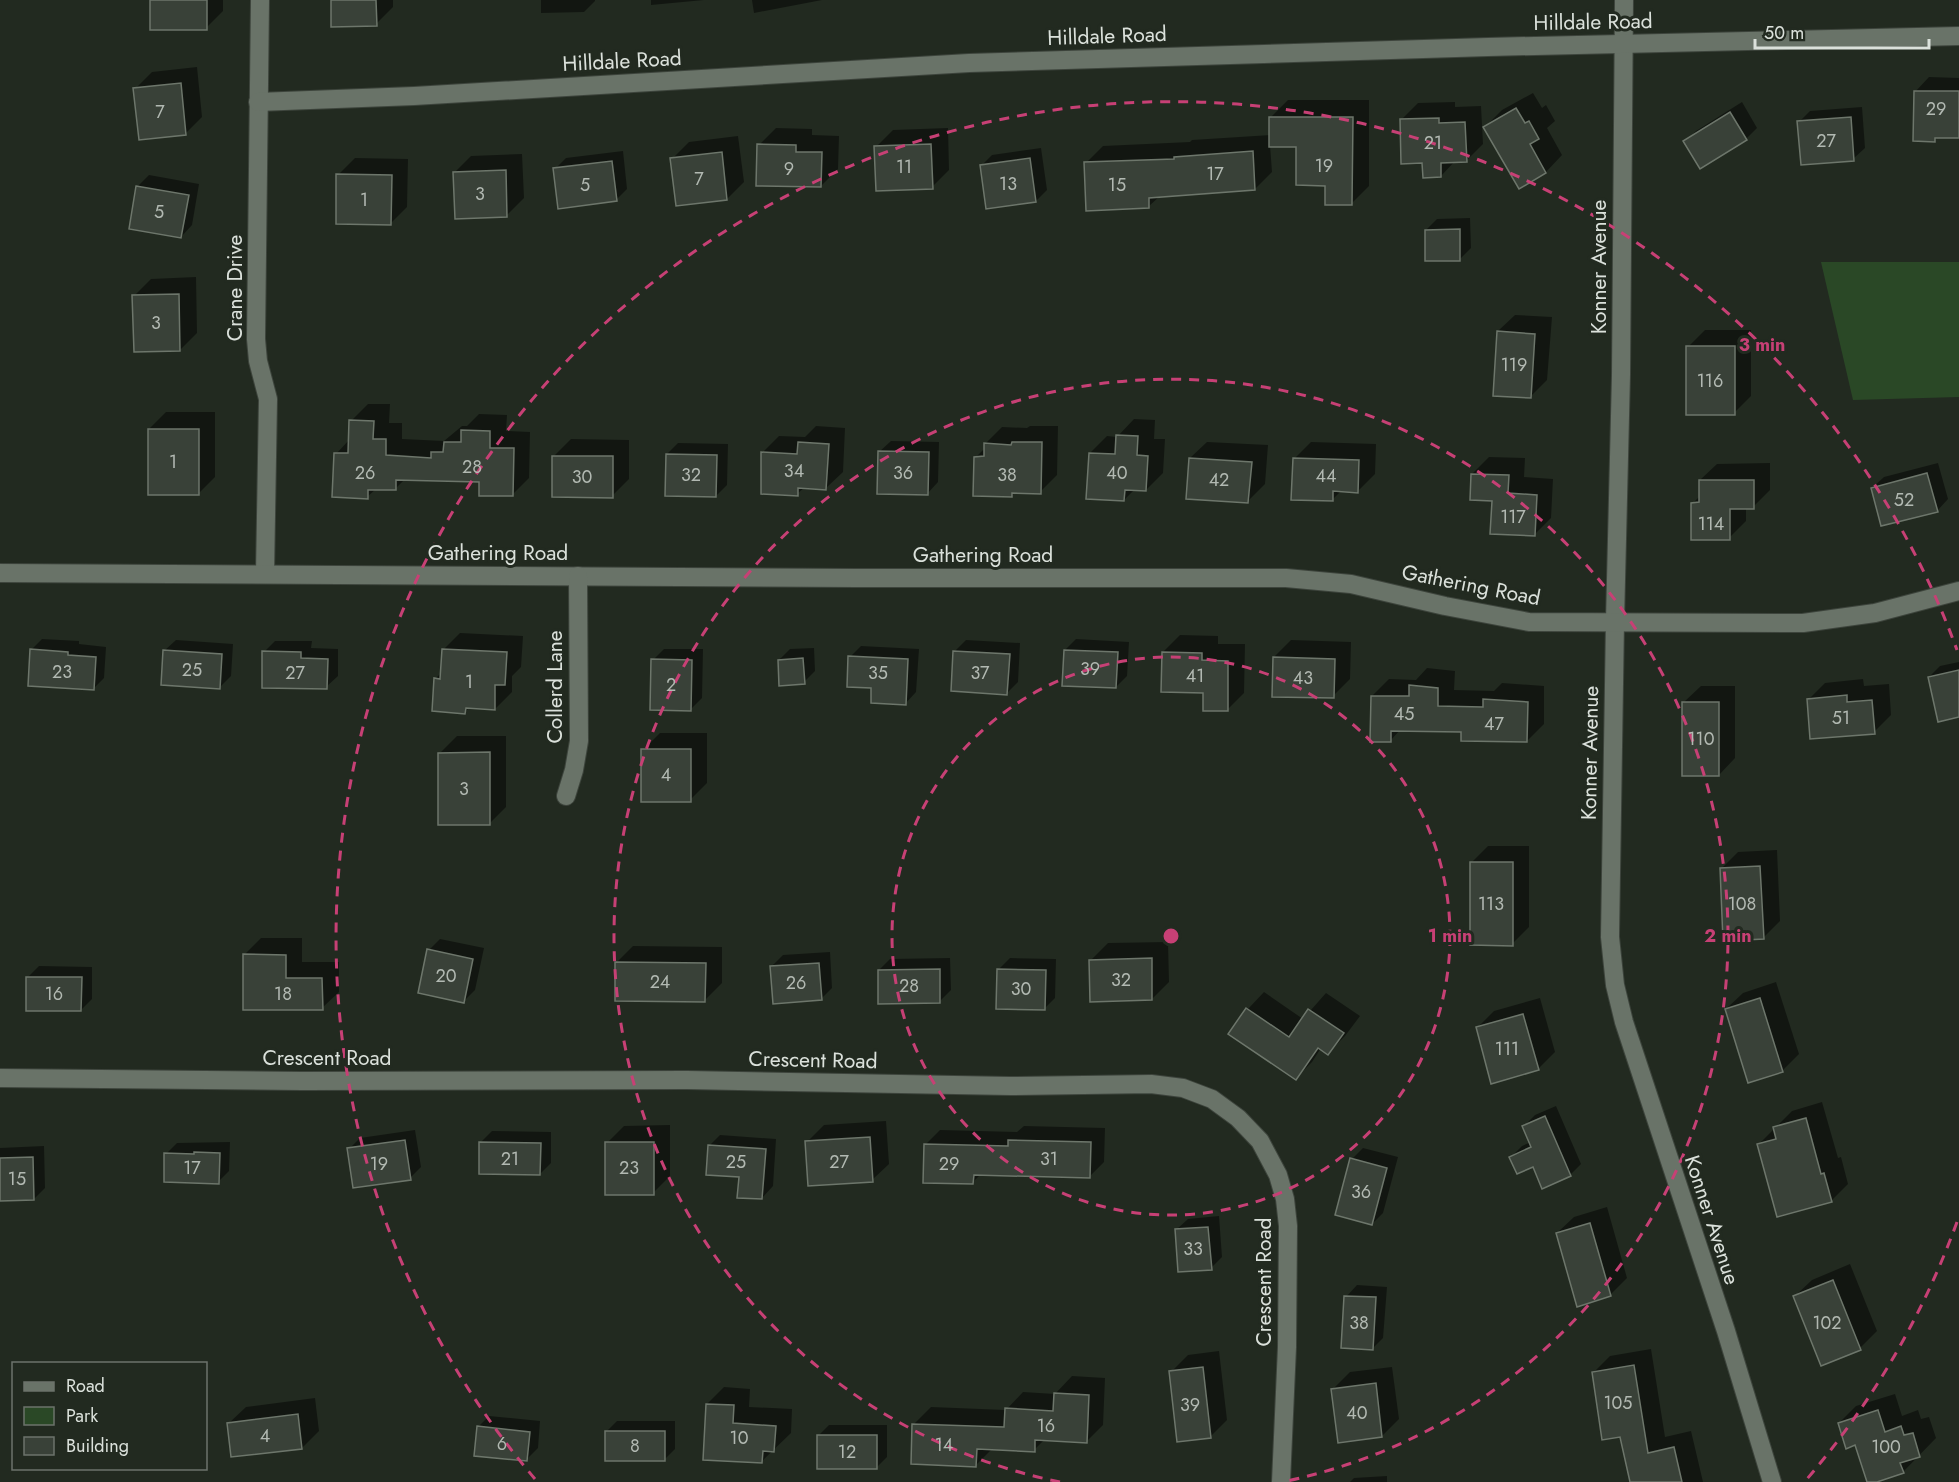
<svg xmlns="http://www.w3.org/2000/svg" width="1959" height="1482" font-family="Jost,sans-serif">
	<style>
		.green { fill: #2a4826 }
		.shadow { fill: #0007 }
		.building { fill: #394138; stroke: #6d766b; stroke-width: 1.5 }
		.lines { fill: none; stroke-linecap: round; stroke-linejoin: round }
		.minor-casing { stroke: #3d443c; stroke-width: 20 }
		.minor { stroke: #697368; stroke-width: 18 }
		.ring { fill: none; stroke: #c74075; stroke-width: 3; stroke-dasharray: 10 8 }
		.labels { text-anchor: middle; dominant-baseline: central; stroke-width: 6; stroke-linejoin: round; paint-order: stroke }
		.number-label { font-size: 18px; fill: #b2b9b2 }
		.street-label { font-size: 21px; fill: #dbe1db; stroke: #222a20 }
		.centre { fill: #c74075; stroke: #222a20; stroke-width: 3 }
		.ring-label { font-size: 18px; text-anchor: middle; font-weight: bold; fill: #c74075; stroke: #222a20; stroke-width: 6; stroke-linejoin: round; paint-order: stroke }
	</style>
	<rect width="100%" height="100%" fill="#222a20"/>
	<path class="green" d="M1821 262H1959V397L1853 400Z"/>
	<g class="shadow">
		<path d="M152 0H223V11L206 28Z"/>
		<path d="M332 0H393V7L376 24Z"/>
		<path d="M541 0H595V1L584 12 541 13Z"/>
		<path d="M651 0H704L651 5Z"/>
		<path d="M752 0H822L754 13Z"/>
		<path d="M197 67 202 117 185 134 135 89 152 72Z"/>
		<path d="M1929 77 1959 78V137L1939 136 1935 140 1915 92Z"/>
		<path d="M1533 93 1542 108 1546 105 1555 121 1547 128 1562 155 1546 172 1519 187 1485 127 1502 110Z"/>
		<path d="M1288 100H1369V186L1352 203 1327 184 1298 145H1270L1272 172 1255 189 1160 196 1148 207 1086 163 1103 146 1190 142 1192 140 1271 135V117Z"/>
		<path d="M1455 102V107L1481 106 1483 144 1466 161H1455L1441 176 1424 161 1401 120 1418 103Z"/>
		<path d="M1742 102 1757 128 1746 139 1701 167 1685 142 1696 131Z"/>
		<path d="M1862 107 1865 148 1853 159 1799 122 1810 111Z"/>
		<path d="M776 128 812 129V135L839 136 838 169 821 186 759 145Z"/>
		<path d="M948 128 949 170 932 187 876 147 893 130Z"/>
		<path d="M738 136 744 182 727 199 672 159 689 142Z"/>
		<path d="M1041 148 1047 190 1036 201 981 166 992 155Z"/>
		<path d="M623 151 627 189 616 200 555 169 566 158Z"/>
		<path d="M522 154 524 198 507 215 454 173 471 156Z"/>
		<path d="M355 158 408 159 407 207 391 223 338 175Z"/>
		<path d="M149 175 199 184 192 225 181 237 130 228 138 186Z"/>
		<path d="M1470 218 1471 248 1460 259 1426 230 1437 219Z"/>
		<path d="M196 277 197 333 180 350 134 296 151 279Z"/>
		<path d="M1515 315 1552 317 1547 380 1530 397 1498 331Z"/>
		<path d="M1705 330H1751V396L1734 413 1688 347Z"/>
		<path d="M368 404H390L389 423H402V439L444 441 462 426H467L479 414 507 415 506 431 530 432 529 478 512 495 481 480 405 479 395 489H376L367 497 336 454 350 439 351 421Z"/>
		<path d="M166 412H215V477L198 494 149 429Z"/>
		<path d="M1134 419 1155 420 1154 439H1165L1163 473 1146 490 1135 489 1124 500 1090 453 1107 436 1117 437Z"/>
		<path d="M816 426 845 428 843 472 826 488 805 487 797 494 762 453 779 436 805 437Z"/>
		<path d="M1030 426H1058L1057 475 1040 492H1015L1012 496 975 458 985 448V444L1002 427 1027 428Z"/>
		<path d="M571 439 629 440V479L612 496 554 456Z"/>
		<path d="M891 441 939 442 938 482 927 494 879 452Z"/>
		<path d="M1207 442 1268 445 1265 484 1248 501 1190 458Z"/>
		<path d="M1311 442 1376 444 1375 474 1358 491 1342 490 1332 500 1294 459Z"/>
		<path d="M678 443 728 444 727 485 716 496 667 454Z"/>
		<path d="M1489 457 1525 458 1524 477 1553 479 1551 518 1534 535 1493 499 1472 474Z"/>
		<path d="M1770 463V490L1753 507H1746V521L1729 538 1693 503 1700 496V480L1717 464Z"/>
		<path d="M1938 463 1948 499 1937 511 1872 488 1884 477Z"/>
		<path d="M460 633 523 636 521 667 512 676V692L495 709 470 707 465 712 435 679 442 672 443 650Z"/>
		<path d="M1180 635 1218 636V644H1245L1244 693 1227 710 1163 652Z"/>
		<path d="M42 639 79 641V644L106 647 104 678 93 689 31 650Z"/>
		<path d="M1076 639 1129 642 1127 676 1116 687 1065 650Z"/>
		<path d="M176 640 233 644 231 676 220 687 164 651Z"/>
		<path d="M966 640 1020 643 1018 682 1007 693 955 651Z"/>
		<path d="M1291 640 1351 642 1350 679 1333 696 1274 657Z"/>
		<path d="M275 641H312L311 648 338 649V676L326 687 264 652Z"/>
		<path d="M861 646 919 649 916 692 905 704 873 687 850 657Z"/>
		<path d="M814 648 815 671 804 682 779 660 790 649Z"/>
		<path d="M664 649H703L702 698 690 710 653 660Z"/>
		<path d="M1959 662V716L1929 677 1940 666Z"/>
		<path d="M1427 668 1455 671 1454 690 1494 691 1502 683 1544 686V724L1527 741 1463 731 1401 729 1390 741 1372 696 1389 679 1416 680Z"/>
		<path d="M1863 679 1864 686 1889 684 1891 715 1874 732 1809 699 1825 683Z"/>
		<path d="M1701 686H1735V758L1719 775 1684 702Z"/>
		<path d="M660 733H707V783L690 800 643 750Z"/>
		<path d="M457 736H506V807L489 824 440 753Z"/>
		<path d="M1488 846H1529V927L1512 944 1471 863Z"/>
		<path d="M1777 850 1780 921 1763 938 1721 869 1738 852Z"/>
		<path d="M261 938H302V962H339V992L322 1008 245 954Z"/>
		<path d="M440 939 484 948 475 990 464 1001 429 950Z"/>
		<path d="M1168 942 1169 982 1152 999 1091 960 1108 943Z"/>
		<path d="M633 946 722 947V983L705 1000 616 963Z"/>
		<path d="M830 952 832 988 821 999 772 966 783 955Z"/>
		<path d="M950 958 951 990 940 1001 879 970 890 959Z"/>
		<path d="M1010 958 1056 959 1055 998 1044 1009 999 969Z"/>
		<path d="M39 966 92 967V999L81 1010 28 977Z"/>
		<path d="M1776 982 1799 1054 1782 1071 1726 1009 1743 993Z"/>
		<path d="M1264 992 1303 1019 1326 993 1360 1016 1345 1036 1328 1053 1321 1048 1312 1062 1296 1078 1231 1033 1248 1009Z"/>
		<path d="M1540 998 1555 1052 1538 1069 1477 1028 1494 1011Z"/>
		<path d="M1822 1102 1838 1158 1841 1157 1848 1184 1831 1201 1759 1144 1792 1111Z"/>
		<path d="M1556 1106 1581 1164 1570 1175 1511 1157 1522 1146 1531 1142 1524 1126 1535 1115Z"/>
		<path d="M886 1121 889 1164 872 1180 807 1142 824 1125Z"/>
		<path d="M670 1125V1176L653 1193 607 1143 624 1126Z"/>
		<path d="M1024 1126 1105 1128 1104 1162 1089 1177 981 1174 973 1182 925 1145 940 1130 1017 1132Z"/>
		<path d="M415 1130 421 1167 410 1178 349 1149 360 1138Z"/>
		<path d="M492 1131 551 1132V1163L540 1174 481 1142Z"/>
		<path d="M720 1135 776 1139 773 1186 762 1198 709 1146Z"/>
		<path d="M230 1142 229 1171 218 1182 166 1154 177 1143Z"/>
		<path d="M44 1146 45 1188 34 1199 0 1200V1148Z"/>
		<path d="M1363 1148 1398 1157 1383 1213 1372 1224 1352 1159Z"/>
		<path d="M1607 1207 1627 1278 1610 1295 1557 1233 1574 1217Z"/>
		<path d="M1219 1216 1222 1257 1211 1268 1176 1230 1188 1219Z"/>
		<path d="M1850 1264 1877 1331 1860 1348 1795 1296 1812 1280Z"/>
		<path d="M1357 1285 1387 1287 1383 1338 1372 1349 1346 1297Z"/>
		<path d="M1651 1349 1665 1437 1691 1431 1703 1482H1632L1621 1435 1593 1373 1610 1356Z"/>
		<path d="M1219 1351 1227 1420 1210 1437 1171 1372 1188 1355Z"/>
		<path d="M1392 1367 1399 1419 1382 1436 1333 1389 1350 1372Z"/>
		<path d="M1072 1376 1105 1378 1103 1425 1086 1442 1045 1439 1034 1450 993 1448 976 1465 914 1424 931 1407 1006 1410 1023 1392 1055 1394Z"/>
		<path d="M724 1387 750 1389 749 1407 792 1409 791 1433 762 1461 707 1404Z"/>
		<path d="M1895 1394 1902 1416 1918 1410 1921 1419 1929 1417 1936 1438 1903 1472 1868 1482 1856 1444 1839 1423 1856 1406Z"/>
		<path d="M315 1398 319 1431 302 1448 229 1423 246 1407Z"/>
		<path d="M489 1416 540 1421 538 1448 527 1459 478 1427Z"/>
		<path d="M617 1421H675V1449L664 1460 606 1432Z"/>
		<path d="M829 1425H887V1457L876 1468 818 1436Z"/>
		<path d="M1387 1476V1482H1350L1354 1478Z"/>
	</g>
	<g class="building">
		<rect x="150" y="0" width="57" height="30"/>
		<path d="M331 0H376L377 26 331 27Z"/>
		<path d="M181 83 186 135 139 140 133 88Z"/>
		<path d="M1914 91H1959V138H1935V142L1913 141Z"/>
		<path d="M1516 108 1525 123 1529 121 1539 139 1530 144 1546 173 1519 189 1483 127Z"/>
		<path d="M1730 112 1747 140 1700 169 1683 141Z"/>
		<path d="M1269 117H1353L1352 205H1325V186L1296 185V147H1269Z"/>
		<path d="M1851 117 1854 161 1801 165 1797 121Z"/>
		<path d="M1439 118V123L1465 122 1467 162 1441 163V177L1423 178 1422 163 1401 164 1400 119Z"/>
		<path d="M757 144 796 145V152H822L821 187 756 186Z"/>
		<path d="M931 144 933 189 876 191 874 146Z"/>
		<path d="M1253 151 1255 190 1149 198V208L1086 211 1084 162 1174 159V157Z"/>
		<path d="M722 152 727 200 676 206 670 158Z"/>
		<path d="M1030 158 1036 202 986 209 980 165Z"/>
		<path d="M612 161 617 201 558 209 553 168Z"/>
		<path d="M506 170 507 217 455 219 453 172Z"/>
		<path d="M336 174 392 175 391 225 336 224Z"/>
		<path d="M136 186 189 195 181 238 129 229Z"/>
		<path d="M1460 229V261H1425V230Z"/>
		<path d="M179 294 180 351 134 352 132 295Z"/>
		<path d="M1497 331 1535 334 1531 398 1493 396Z"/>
		<rect x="1686" y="346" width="49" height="69"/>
		<path d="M349 420 374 421 373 439H386V455L431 458V452H443L444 442H461V430L490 431V448H514L513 496H479V482L396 480V490H368V499L332 497 334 453H348Z"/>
		<rect x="148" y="429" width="51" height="66"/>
		<path d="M1116 435 1138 436 1137 455 1148 456 1146 491 1125 490 1124 501 1086 499 1089 453 1115 454Z"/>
		<path d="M798 442 829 444 826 490 798 488V496L761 494V452L797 454Z"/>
		<path d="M1012 442H1042L1041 494 1012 493V497L973 496 974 457 984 456V443L1011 445Z"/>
		<path d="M878 451 929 452 928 495 877 494Z"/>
		<path d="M666 454 717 455 716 497 665 496Z"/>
		<path d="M552 456H613V498L552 497Z"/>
		<path d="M1189 458 1252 462 1248 503 1186 499Z"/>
		<path d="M1293 458 1359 460 1358 493 1333 491V501L1291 500Z"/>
		<path d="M1927 473 1938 512 1881 526 1871 488Z"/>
		<path d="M1471 474 1509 475 1508 493 1537 495 1535 536 1490 534 1492 501 1470 500Z"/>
		<path d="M1699 480H1754V509H1730V540H1691V503L1699 502Z"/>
		<path d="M30 649 68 652V655L96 657 94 690 28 686Z"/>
		<path d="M442 649 507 652 505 685H495V710L466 708 465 714 432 711 434 678 440 679Z"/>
		<path d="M163 650 222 654 220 689 161 685Z"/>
		<path d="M1064 650 1118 652 1116 688 1062 686Z"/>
		<path d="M262 651 301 652V658L328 659 327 689 262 688Z"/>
		<path d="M953 651 1010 654 1007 695 951 691Z"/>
		<path d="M1162 652 1202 653V660L1228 661V711H1203V693L1161 692Z"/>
		<path d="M848 656 908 659 906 705 871 703V688L847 687Z"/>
		<path d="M1273 657 1335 659 1334 698 1272 697Z"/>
		<path d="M803 658 805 684 779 686 778 660Z"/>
		<path d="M651 659 692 660 691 711 650 710Z"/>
		<path d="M1959 670V717L1938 722 1928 677Z"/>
		<path d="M1409 685 1438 688V706L1483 707V699L1528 702 1527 742 1461 741V732L1391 731V742H1370L1371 696H1409Z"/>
		<path d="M1847 695V702L1872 700 1875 734 1810 739 1807 699Z"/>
		<rect x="1682" y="702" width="37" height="74"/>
		<rect x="641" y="749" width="50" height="53"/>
		<path d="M490 752V825H438V753Z"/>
		<path d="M1470 862H1513V946L1470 945Z"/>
		<path d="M1760 866 1764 939 1723 941 1720 868Z"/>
		<path d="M427 949 473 959 464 1003 418 993Z"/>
		<path d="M243 954 286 955V978H322L323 1010H243Z"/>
		<path d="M1152 958V1000L1090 1002 1089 960Z"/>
		<path d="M615 962 706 963 705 1002 615 1001Z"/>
		<path d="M819 963 822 1000 773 1004 770 966Z"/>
		<path d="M940 969V1003L878 1004V970Z"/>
		<path d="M997 969 1046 970 1045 1010 996 1009Z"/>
		<path d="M26 977H82L81 1011H26Z"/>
		<path d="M1760 998 1783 1072 1748 1083 1725 1009Z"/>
		<path d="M1246 1008 1289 1037 1308 1009 1344 1033 1328 1055 1318 1048 1296 1080 1228 1034Z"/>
		<path d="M1523 1014 1539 1070 1491 1084 1476 1027Z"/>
		<path d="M1545 1116 1571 1176 1542 1189 1533 1167 1517 1174 1509 1157 1531 1147 1522 1126Z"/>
		<path d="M1806 1118 1821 1174 1824 1173 1832 1202 1777 1217 1757 1144 1776 1139 1773 1127Z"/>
		<path d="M870 1137 873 1182 808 1186 805 1141Z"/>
		<path d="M405 1140 411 1180 353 1188 347 1148Z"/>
		<path d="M1008 1140 1091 1142 1090 1178 974 1175 973 1184 923 1183 924 1144 1008 1146Z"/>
		<path d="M479 1142 541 1143 540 1175 479 1174Z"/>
		<rect x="605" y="1142" width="49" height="53"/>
		<path d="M708 1145 766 1149 762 1199 737 1198 739 1177 706 1175Z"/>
		<path d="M194 1152 220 1153 219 1184 164 1182V1153L194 1154Z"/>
		<path d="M33 1157 34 1200 0 1201V1158Z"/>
		<path d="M1350 1158 1387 1168 1372 1225 1335 1215Z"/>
		<path d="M1590 1223 1611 1296 1577 1307 1556 1233Z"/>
		<path d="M1208 1227 1212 1270 1178 1272 1175 1229Z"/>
		<path d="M1833 1280 1861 1350 1821 1366 1793 1296Z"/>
		<path d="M1344 1296 1376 1297 1373 1350 1341 1348Z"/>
		<path d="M1634 1365 1648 1453 1674 1447 1682 1482H1630L1620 1437 1602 1440 1592 1372Z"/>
		<path d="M1203 1367 1211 1438 1177 1442 1169 1371Z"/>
		<path d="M1376 1383 1382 1437 1338 1443 1331 1389Z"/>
		<path d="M1054 1393 1089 1395 1087 1443 1035 1440V1452L977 1449 976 1467 911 1464 912 1424 1004 1427 1005 1408 1053 1411Z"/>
		<path d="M706 1404 734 1405 733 1423 776 1426 774 1452 763 1451 762 1463 703 1460Z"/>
		<path d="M1878 1410 1885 1432 1901 1426 1904 1435 1913 1433 1920 1457 1900 1463 1904 1473 1877 1482H1867L1855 1445 1846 1449 1838 1423Z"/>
		<path d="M298 1414 302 1449 231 1457 227 1423Z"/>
		<path d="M477 1426 530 1432 527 1461 474 1456Z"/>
		<rect x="605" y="1431" width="60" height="30"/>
		<rect x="817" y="1435" width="60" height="34"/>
	</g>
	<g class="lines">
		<g class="minor-casing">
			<g id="minor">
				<path d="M260 0 256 339 258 361 268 399 265 574"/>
				<path d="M1624 0 1621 375 1615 621 1610 937 1615 985 1624 1022 1726 1331 1772 1482"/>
				<path d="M258 102 414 96 969 63 1488 47 1959 36"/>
				<path d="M0 573 858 578H1286L1351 584 1445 606 1529 622 1803 623 1875 613 1959 591"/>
				<path d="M566 796 574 770 579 741 578 576"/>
				<path d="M0 1078 302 1081 687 1080 1010 1086 1151 1084 1183 1088 1212 1099 1238 1118 1260 1141 1278 1175 1285 1199 1288 1226 1287 1347 1281 1482"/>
			</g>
		</g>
		<use href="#minor" class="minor"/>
	</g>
	<g class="ring">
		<circle cx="1171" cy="936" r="279"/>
		<path d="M1060 1482A557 557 0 1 1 1282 1482"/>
		<path d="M1957 1222A836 836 0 0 1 1807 1479M535 1479A836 836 0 1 1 1957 650"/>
	</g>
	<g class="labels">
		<g class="number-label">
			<text x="1936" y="109">29</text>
			<text x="160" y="112">7</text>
			<text x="1826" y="141">27</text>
			<text x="1433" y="143">21</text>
			<text x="1324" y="166">19</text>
			<text x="904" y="167">11</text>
			<text x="789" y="169">9</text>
			<text x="1215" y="174">17</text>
			<text x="699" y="179">7</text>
			<text x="1008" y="184">13</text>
			<text x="585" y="185">5</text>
			<text x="1117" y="185">15</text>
			<text x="480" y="194">3</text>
			<text x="364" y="200">1</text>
			<text x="159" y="212">5</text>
			<text x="156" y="323">3</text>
			<text x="1514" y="365">119</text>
			<text x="1710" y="381">116</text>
			<text x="173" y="462">1</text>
			<text x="472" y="467">28</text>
			<text x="794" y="471">34</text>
			<text x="365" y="473">26</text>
			<text x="903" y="473">36</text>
			<text x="1117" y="473">40</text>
			<text x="691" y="475">32</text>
			<text x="1007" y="475">38</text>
			<text x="1326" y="476">44</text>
			<text x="582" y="477">30</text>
			<text x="1219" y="480">42</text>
			<text x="1904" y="500">52</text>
			<text x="1513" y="517">117</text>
			<text x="1711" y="524">114</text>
			<text x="1090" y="669">39</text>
			<text x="192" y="670">25</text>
			<text x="62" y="672">23</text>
			<text x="295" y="673">27</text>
			<text x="878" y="673">35</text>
			<text x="980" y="673">37</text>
			<text x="1195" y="676">41</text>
			<text x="1303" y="678">43</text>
			<text x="469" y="682">1</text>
			<text x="671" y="685">2</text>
			<text x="1404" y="714">45</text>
			<text x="1841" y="718">51</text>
			<text x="1494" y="724">47</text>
			<text x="1701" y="739">110</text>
			<text x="666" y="775">4</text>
			<text x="464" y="789">3</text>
			<text x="1491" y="904">113</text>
			<text x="1742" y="904">108</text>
			<text x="446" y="976">20</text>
			<text x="1121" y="980">32</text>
			<text x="660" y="982">24</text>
			<text x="796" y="983">26</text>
			<text x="909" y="986">28</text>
			<text x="1021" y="989">30</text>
			<text x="54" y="994">16</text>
			<text x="283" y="994">18</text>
			<text x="1507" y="1049">111</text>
			<text x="510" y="1159">21</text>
			<text x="1049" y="1159">31</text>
			<text x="736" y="1162">25</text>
			<text x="839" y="1162">27</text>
			<text x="379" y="1164">19</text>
			<text x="949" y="1164">29</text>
			<text x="192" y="1168">17</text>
			<text x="629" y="1168">23</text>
			<text x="17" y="1179">15</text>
			<text x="1361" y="1192">36</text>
			<text x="1193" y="1249">33</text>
			<text x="1359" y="1323">38</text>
			<text x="1827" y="1323">102</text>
			<text x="1618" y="1403">105</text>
			<text x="1190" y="1405">39</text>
			<text x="1357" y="1413">40</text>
			<text x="1046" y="1426">16</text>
			<text x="265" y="1436">4</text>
			<text x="739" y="1438">10</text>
			<text x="502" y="1444">6</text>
			<text x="944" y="1445">14</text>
			<text x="635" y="1446">8</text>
			<text x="1886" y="1447">100</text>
			<text x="847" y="1452">12</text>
		</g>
		<g class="street-label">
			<text transform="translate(1593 22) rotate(-1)">Hilldale Road</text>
			<text transform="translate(1107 36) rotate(-2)">Hilldale Road</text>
			<text transform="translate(622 61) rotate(-3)">Hilldale Road</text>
			<text transform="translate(1599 267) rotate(-90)">Konner Avenue</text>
			<text transform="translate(235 288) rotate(-90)">Crane Drive</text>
			<text x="498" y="553">Gathering Road</text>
			<text x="983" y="555">Gathering Road</text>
			<text transform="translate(1471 585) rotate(11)">Gathering Road</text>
			<text transform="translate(555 687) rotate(-90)">Collerd Lane</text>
			<text transform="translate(1590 753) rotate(-89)">Konner Avenue</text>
			<text x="327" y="1058">Crescent Road</text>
			<text transform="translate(813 1060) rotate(1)">Crescent Road</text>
			<text transform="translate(1712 1220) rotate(72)">Konner Avenue</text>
			<text transform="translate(1264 1282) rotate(-90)">Crescent Road</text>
		</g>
	</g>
	<circle cx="1171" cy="936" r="9" class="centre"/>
	<g class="ring-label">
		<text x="1762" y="351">3 min</text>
		<text x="1450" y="942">1 min</text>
		<text x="1728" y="942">2 min</text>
	</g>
	<rect x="12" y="1362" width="195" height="108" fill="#222a20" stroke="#6c736b" stroke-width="1.5"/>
	<rect x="24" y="1382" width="30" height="9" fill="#697368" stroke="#6c736b" stroke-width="1.5"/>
	<text x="66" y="1392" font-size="18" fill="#dbe1db">Road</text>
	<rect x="24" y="1407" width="30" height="18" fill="#2a4826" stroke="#6c736b" stroke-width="1.5"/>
	<text x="66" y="1422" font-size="18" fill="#dbe1db">Park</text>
	<rect x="24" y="1437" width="30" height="18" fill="#394138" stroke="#6c736b" stroke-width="1.5"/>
	<text x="66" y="1452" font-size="18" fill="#dbe1db">Building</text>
	<path d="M1755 39v9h174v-9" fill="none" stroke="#dbe1db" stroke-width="3"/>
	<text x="1764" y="39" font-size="18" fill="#dbe1db" stroke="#222a20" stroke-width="4.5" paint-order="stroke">50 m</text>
</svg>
